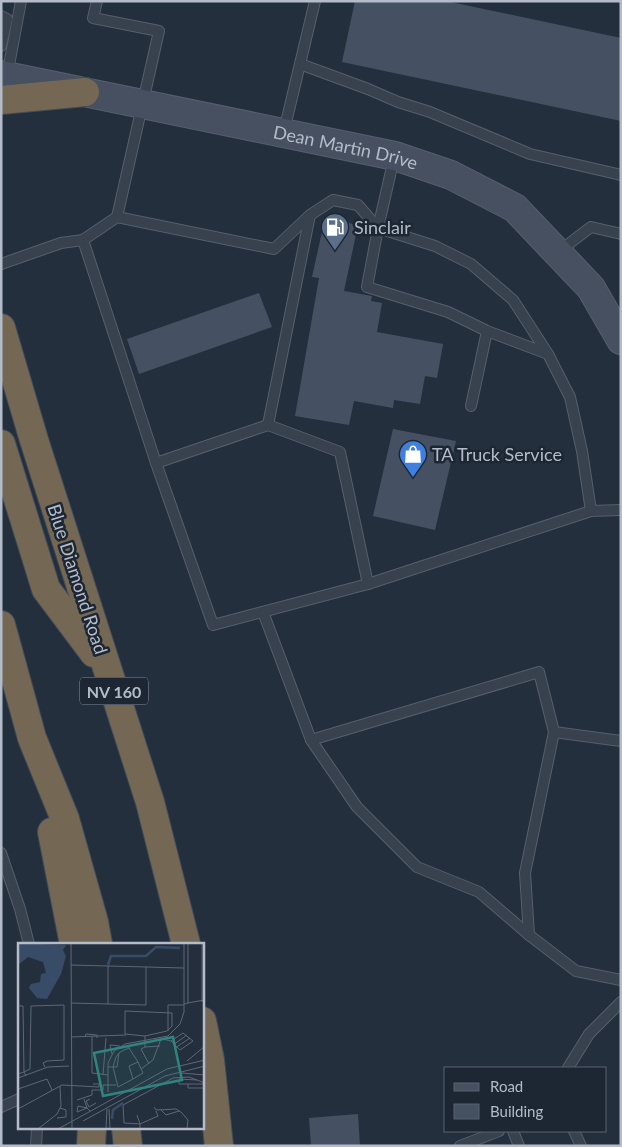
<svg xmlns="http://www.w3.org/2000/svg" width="622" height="1147" font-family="Lato,sans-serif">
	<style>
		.building { fill: #455162 }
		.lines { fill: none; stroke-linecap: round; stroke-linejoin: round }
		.lane-casing { stroke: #565f6c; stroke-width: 12 }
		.secondary-casing { stroke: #565f6c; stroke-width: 30 }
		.highway-casing { stroke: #434c59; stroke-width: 30 }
		.lane { stroke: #38414e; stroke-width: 10 }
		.secondary { stroke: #465061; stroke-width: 28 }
		.highway { stroke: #746855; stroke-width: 28 }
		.labels { text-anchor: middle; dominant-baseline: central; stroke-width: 5; stroke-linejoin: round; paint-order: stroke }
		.shield { fill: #1d2633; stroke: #878f9c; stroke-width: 1 }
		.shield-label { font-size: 16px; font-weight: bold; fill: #b4bcc9 }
		.street-label { font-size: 18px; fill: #b4bcc9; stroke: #1d2633 }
		.poi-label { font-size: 18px; fill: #b4bcc9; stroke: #1d2633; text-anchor: start }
		.inset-river { fill: none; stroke: #394c67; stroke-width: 2.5 }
		.inset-road { fill: none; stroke: #5e6776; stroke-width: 1 }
		.view { fill: #308480; fill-opacity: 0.15; stroke: #308480; stroke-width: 2.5 }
		.inset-edge { fill: none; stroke: #b4bcc9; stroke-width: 2.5 }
	</style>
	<rect width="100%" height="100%" fill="#242f3e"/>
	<g class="building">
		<path d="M355 1H446L621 38V121L342 62Z"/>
		<path d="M325 218 358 225 344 291 372 296 371 301 382 303 377 332 443 344 437 378 425 376 420 404 394 400 393 408 354 401 349 425 295 416 319 278 312 277Z"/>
		<path d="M259 293 272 327 139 374 127 339Z"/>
		<path d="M393 429 456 441 435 530 373 516Z"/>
		<path d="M358 1114 360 1146H311L309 1118Z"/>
	</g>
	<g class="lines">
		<g class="lane-casing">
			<g id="lane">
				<path d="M97 1 93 18 159 31 117 217"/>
				<path d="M1 16 7 19 1 46"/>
				<path d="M300 64 368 89 398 102 430 112 530 154 621 175"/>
				<path d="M7 76 21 1"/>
				<path d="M284 131 315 1"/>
				<path d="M378 228 358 205 333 200 310 215 274 249 117 217 83 240 156 463 268 425 340 452 368 584 591 511"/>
				<path d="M378 228 394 158"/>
				<path d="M558 252 591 227 621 234"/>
				<path d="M1 264 61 243 83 240"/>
				<path d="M548 354 487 331 448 312 367 287 378 228 435 246 471 264 513 300 548 354 570 397 582 451 591 511 621 510"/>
				<path d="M471 406 487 331"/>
				<path d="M268 425 310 215"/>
				<path d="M156 463 213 625 368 584"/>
				<path d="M263 612 311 740 357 807 417 867 479 892 529 935 576 971 621 980"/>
				<path d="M311 740 539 672 554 732"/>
				<path d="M1 853 20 909 29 944"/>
				<path d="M529 935 525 873 554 732 621 741"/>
				<path d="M568 1068 589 1034 621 1002"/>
				<path d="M1 1107 19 1099"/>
				<path d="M513 1131 519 1146"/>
				<path d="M574 1131 581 1146"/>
				<path d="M36 1146 37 1128"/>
				<path d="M460 1146 499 1131"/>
			</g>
		</g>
		<g class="secondary-casing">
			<g id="secondary">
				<path id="s1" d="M1 75 395 156 451 175 515 208 591 288 621 340"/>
			</g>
		</g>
		<g class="highway-casing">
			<g id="highway">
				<path d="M1 100 85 92"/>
				<path d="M1 328 34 440 150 802 186 944"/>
				<path d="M1 444 46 589 94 653"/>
				<path d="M1 625 32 738 65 819 94 922 98 944"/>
				<path d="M52 832 74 944"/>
				<path d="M202 1021 210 1060 219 1146"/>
				<path d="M126 1128 128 1146"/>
				<path d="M91 1146 92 1128"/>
			</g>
		</g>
		<use href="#lane" class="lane"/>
		<use href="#secondary" class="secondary"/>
		<use href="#highway" class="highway"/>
	</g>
	<defs>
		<g id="fuel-pin" transform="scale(1.4375)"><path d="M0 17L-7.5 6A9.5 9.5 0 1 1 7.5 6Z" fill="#5c6f8a" stroke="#1d2633"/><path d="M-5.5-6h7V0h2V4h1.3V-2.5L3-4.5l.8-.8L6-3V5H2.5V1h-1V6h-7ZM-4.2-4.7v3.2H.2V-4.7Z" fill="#fff"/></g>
		<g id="shop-pin" transform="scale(1.4375)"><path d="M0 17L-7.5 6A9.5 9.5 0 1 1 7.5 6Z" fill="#3f7fe0" stroke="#1d2633"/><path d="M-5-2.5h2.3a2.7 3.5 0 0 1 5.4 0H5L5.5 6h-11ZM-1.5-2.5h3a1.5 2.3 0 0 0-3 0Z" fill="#fff"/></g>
	</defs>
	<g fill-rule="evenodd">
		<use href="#fuel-pin" x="335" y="227"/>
		<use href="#shop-pin" x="413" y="454"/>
	</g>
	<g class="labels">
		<rect class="shield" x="80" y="677.5" width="68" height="27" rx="4"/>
		<g class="shield-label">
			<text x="114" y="691">NV 160</text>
		</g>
		<g class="street-label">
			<text stroke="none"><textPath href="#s1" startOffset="352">Dean Martin Drive</textPath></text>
			<text transform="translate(78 579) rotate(72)">Blue Diamond Road</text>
		</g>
		<g class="poi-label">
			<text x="354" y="227">Sinclair</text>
			<text x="432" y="454">TA Truck Service</text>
		</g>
	</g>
	<g transform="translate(18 943)">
		<rect width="186" height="186" fill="#242f3e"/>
		<path d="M0 0 48 2 45 7 48 13 43 31 29 56 19 55 11 45 13 41 22 39 23 31 28 30 25 19 10 14 0 22Z" fill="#394c67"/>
		<path class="inset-river" d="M90 22 93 13H128L138 4 162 5M94 176 95 167 105 160"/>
		<path class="inset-road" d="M53 0 54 186M184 0V59M53 22 166 25M53 60 128 62V24M170 60 186 57M90 61V23M166 61 170 60V0M0 63H5L6 129 0 131M150 88V62H166M127 93 107 91V68L154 70V83L149 88 127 93V104L142 103M53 94 108 92M67 94 68 91 79 92V95M74 94V130L90 132M145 96 153 98 165 90 175 98 162 107 153 98M155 102 169 92M127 104 123 106 131 121M157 105 172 95M101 110 99 124H95L98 114 101 110 104 108 111 105V103M94 111 92 102 102 103M169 118 187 103M90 124H95L100 144 115 136 111 123 120 119 111 105M123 126 135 117 143 96M164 130 187 132M85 132 88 95M8 133 6 129 12 126 13 63 46 62V117L29 118 25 120 27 124M0 135 30 124 51 123M115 136 125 130 120 119M161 136 179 137M161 137V141H185M170 141V145H187M0 146 29 136 34 147M90 149V120L96 108 107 101 150 93 162 81 166 69V0M66 156 69 165 60 163 59 169 69 165 72 168M72 156 68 158 71 164 78 160M59 157 74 152V147H85V142H98M136 164 138 167 158 166 163 169 170 177 169 186M0 166 44 142 81 144V141H75M91 166 92 186M143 167 148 172 161 168M119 172 122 181 106 180 105 162 155 135 171 134 187 140M39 175 48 174V167L42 165M65 178 147 133 187 123M20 186 39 171 43 163 42 143M40 186 149 126 187 117M88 186 89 166M122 186V181L140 173 138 168"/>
		<path class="view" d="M155 94 164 137 85 153 76 110Z"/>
		<rect width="186" height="186" class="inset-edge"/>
	</g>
	<rect width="622" height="1147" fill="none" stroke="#b4bcc9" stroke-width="5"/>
	<rect x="444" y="1067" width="162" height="65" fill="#1d2633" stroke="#59626f"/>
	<rect x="454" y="1083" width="25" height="8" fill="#465061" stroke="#59626f"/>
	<text x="490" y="1092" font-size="15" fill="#b4bcc9">Road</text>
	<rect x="454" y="1104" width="25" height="15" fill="#455162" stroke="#59626f"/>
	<text x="490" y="1117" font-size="15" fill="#b4bcc9">Building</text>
</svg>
